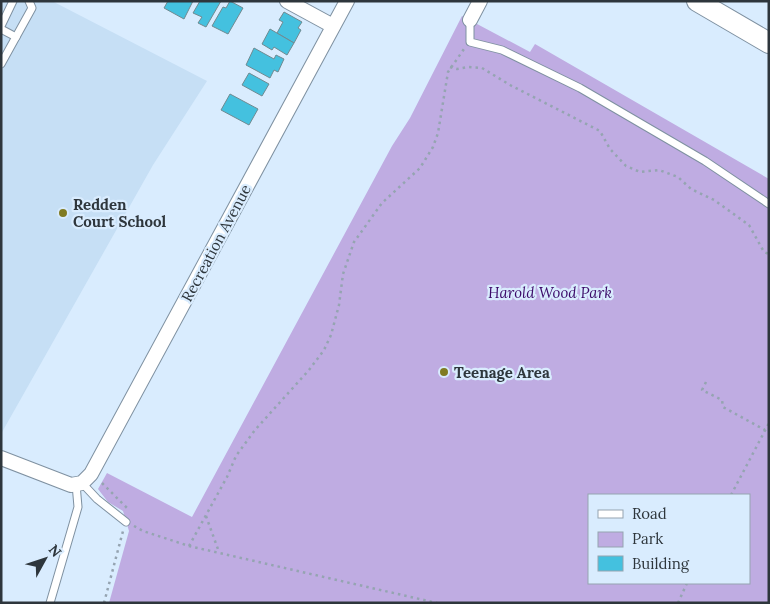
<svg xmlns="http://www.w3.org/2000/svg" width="770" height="604" font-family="Lora,serif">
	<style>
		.built { fill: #c6dff5 }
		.green { fill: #bface2; fill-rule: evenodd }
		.building { fill: #44c1df; stroke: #708a91 }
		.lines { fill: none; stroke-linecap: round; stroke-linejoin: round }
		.lane-casing { stroke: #7f91a1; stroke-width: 9 }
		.street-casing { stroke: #7f91a1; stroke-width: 16 }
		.secondary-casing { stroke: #7f91a1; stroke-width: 22 }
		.path { stroke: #95a4b1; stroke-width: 2.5; stroke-dasharray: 2.5 4; stroke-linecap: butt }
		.lane { stroke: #fff; stroke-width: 7 }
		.street { stroke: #fff; stroke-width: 14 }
		.secondary { stroke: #fff; stroke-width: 20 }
		.poi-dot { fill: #807b22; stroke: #d9ecfe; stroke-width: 2 }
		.labels { text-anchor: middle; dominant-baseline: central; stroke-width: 4.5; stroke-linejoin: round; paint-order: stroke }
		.poi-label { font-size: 15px; font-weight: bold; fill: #2e363c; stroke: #d9ecfe; text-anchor: start }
		.street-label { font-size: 15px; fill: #2e363c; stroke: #d9ecfe }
		.park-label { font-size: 15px; font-style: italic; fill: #3b0968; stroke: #d9ecfe }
	</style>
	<rect width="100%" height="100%" fill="#d9ecfe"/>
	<path class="built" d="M1 1H52L207 81 153 165 1 434Z"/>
	<path class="green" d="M462 16 530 52 535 44 769 179V603H109L129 531 123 511 108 502 98 489 107 473 192 517 392 146 410 118ZM589 495H749V583H589Z"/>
	<g class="building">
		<path d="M168 1H193L184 19 164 8Z"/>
		<path d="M200 1H221L206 27 198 23 202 17 193 13Z"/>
		<path d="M230 1 243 8 228 34 212 26 223 7 226 8Z"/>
		<path d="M284 12 302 22 298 28 301 30 294 43 277 33 283 22 279 20Z"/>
		<path d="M270 29 294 43 287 55 274 47 272 50 262 44Z"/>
		<path d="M254 48 274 59 276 55 284 59 278 72 274 70 270 78 246 65Z"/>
		<path d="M249 73 269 84 262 96 242 85Z"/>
		<path d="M230 94 258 109 249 125 221 110Z"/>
	</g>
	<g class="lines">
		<g class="lane-casing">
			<g id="lane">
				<path d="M470 20V42L502 50 580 88 705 161 769 204"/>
				<path d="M1 26 13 1"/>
				<path d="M1 29 16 37"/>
				<path d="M1 64 32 8 29 1"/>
				<path d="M82 483 97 499 126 522"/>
				<path d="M50 603 78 507 76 484"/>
			</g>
		</g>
		<g class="street-casing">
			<g id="street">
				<path d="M287 1 333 26"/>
				<path d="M470 20 480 1"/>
				<path d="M1 458 71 485 82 483 91 474 347 1"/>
			</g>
		</g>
		<g class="secondary-casing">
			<path id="secondary" d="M697 1 769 43"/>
		</g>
		<g class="path">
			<path d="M450 67 457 69 468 67 482 68 510 85 600 131 610 149 626 166 640 172 659 170 678 177 691 189 714 200 749 225 764 252 769 254"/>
			<path d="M706 382 702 390 722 400 723 407 765 430"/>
			<path d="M102 483 128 509"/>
			<path d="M731 495 769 423"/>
			<path d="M206 516 219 552"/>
			<path d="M134 526 143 531 189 546 437 603"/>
			<path d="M189 546 227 477 236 456 255 430 309 370 324 350 331 335 339 305 343 274 354 242 382 203 420 168 433 147 438 133 448 72 464 49"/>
			<path d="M104 603 123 531"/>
			<path d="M678 603 687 583"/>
		</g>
		<use href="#lane" class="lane"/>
		<use href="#street" class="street"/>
		<use href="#secondary" class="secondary"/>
	</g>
	<g class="poi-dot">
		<circle cx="63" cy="213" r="5"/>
		<circle cx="444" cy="372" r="5"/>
	</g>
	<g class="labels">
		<g class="poi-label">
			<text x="73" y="204">Redden<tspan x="73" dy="17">Court School</tspan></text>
			<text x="454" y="372">Teenage Area</text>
		</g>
		<g class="street-label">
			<text transform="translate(216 243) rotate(-62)">Recreation Avenue</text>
		</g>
		<g class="park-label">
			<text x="550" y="292">Harold Wood Park</text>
		</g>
	</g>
	<rect width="770" height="604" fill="none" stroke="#2e363c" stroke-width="5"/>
	<rect x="588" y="494" width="162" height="90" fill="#d9ecfe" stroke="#95a3b0"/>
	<rect x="598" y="510" width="25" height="8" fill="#ffffff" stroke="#95a3b0"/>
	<text x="632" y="519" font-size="15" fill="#2e363c">Road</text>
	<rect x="598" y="532" width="25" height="15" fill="#bface2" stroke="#95a3b0"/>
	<text x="632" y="544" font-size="15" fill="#2e363c">Park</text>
	<rect x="598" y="556" width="25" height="15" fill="#44c1df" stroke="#95a3b0"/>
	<text x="632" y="569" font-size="15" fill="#2e363c">Building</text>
	<g transform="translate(45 559) rotate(50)" stroke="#d9ecfe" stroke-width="4" paint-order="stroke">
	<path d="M0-4L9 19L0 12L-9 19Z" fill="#2e363c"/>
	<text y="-8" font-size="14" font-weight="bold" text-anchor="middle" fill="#2e363c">N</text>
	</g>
</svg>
